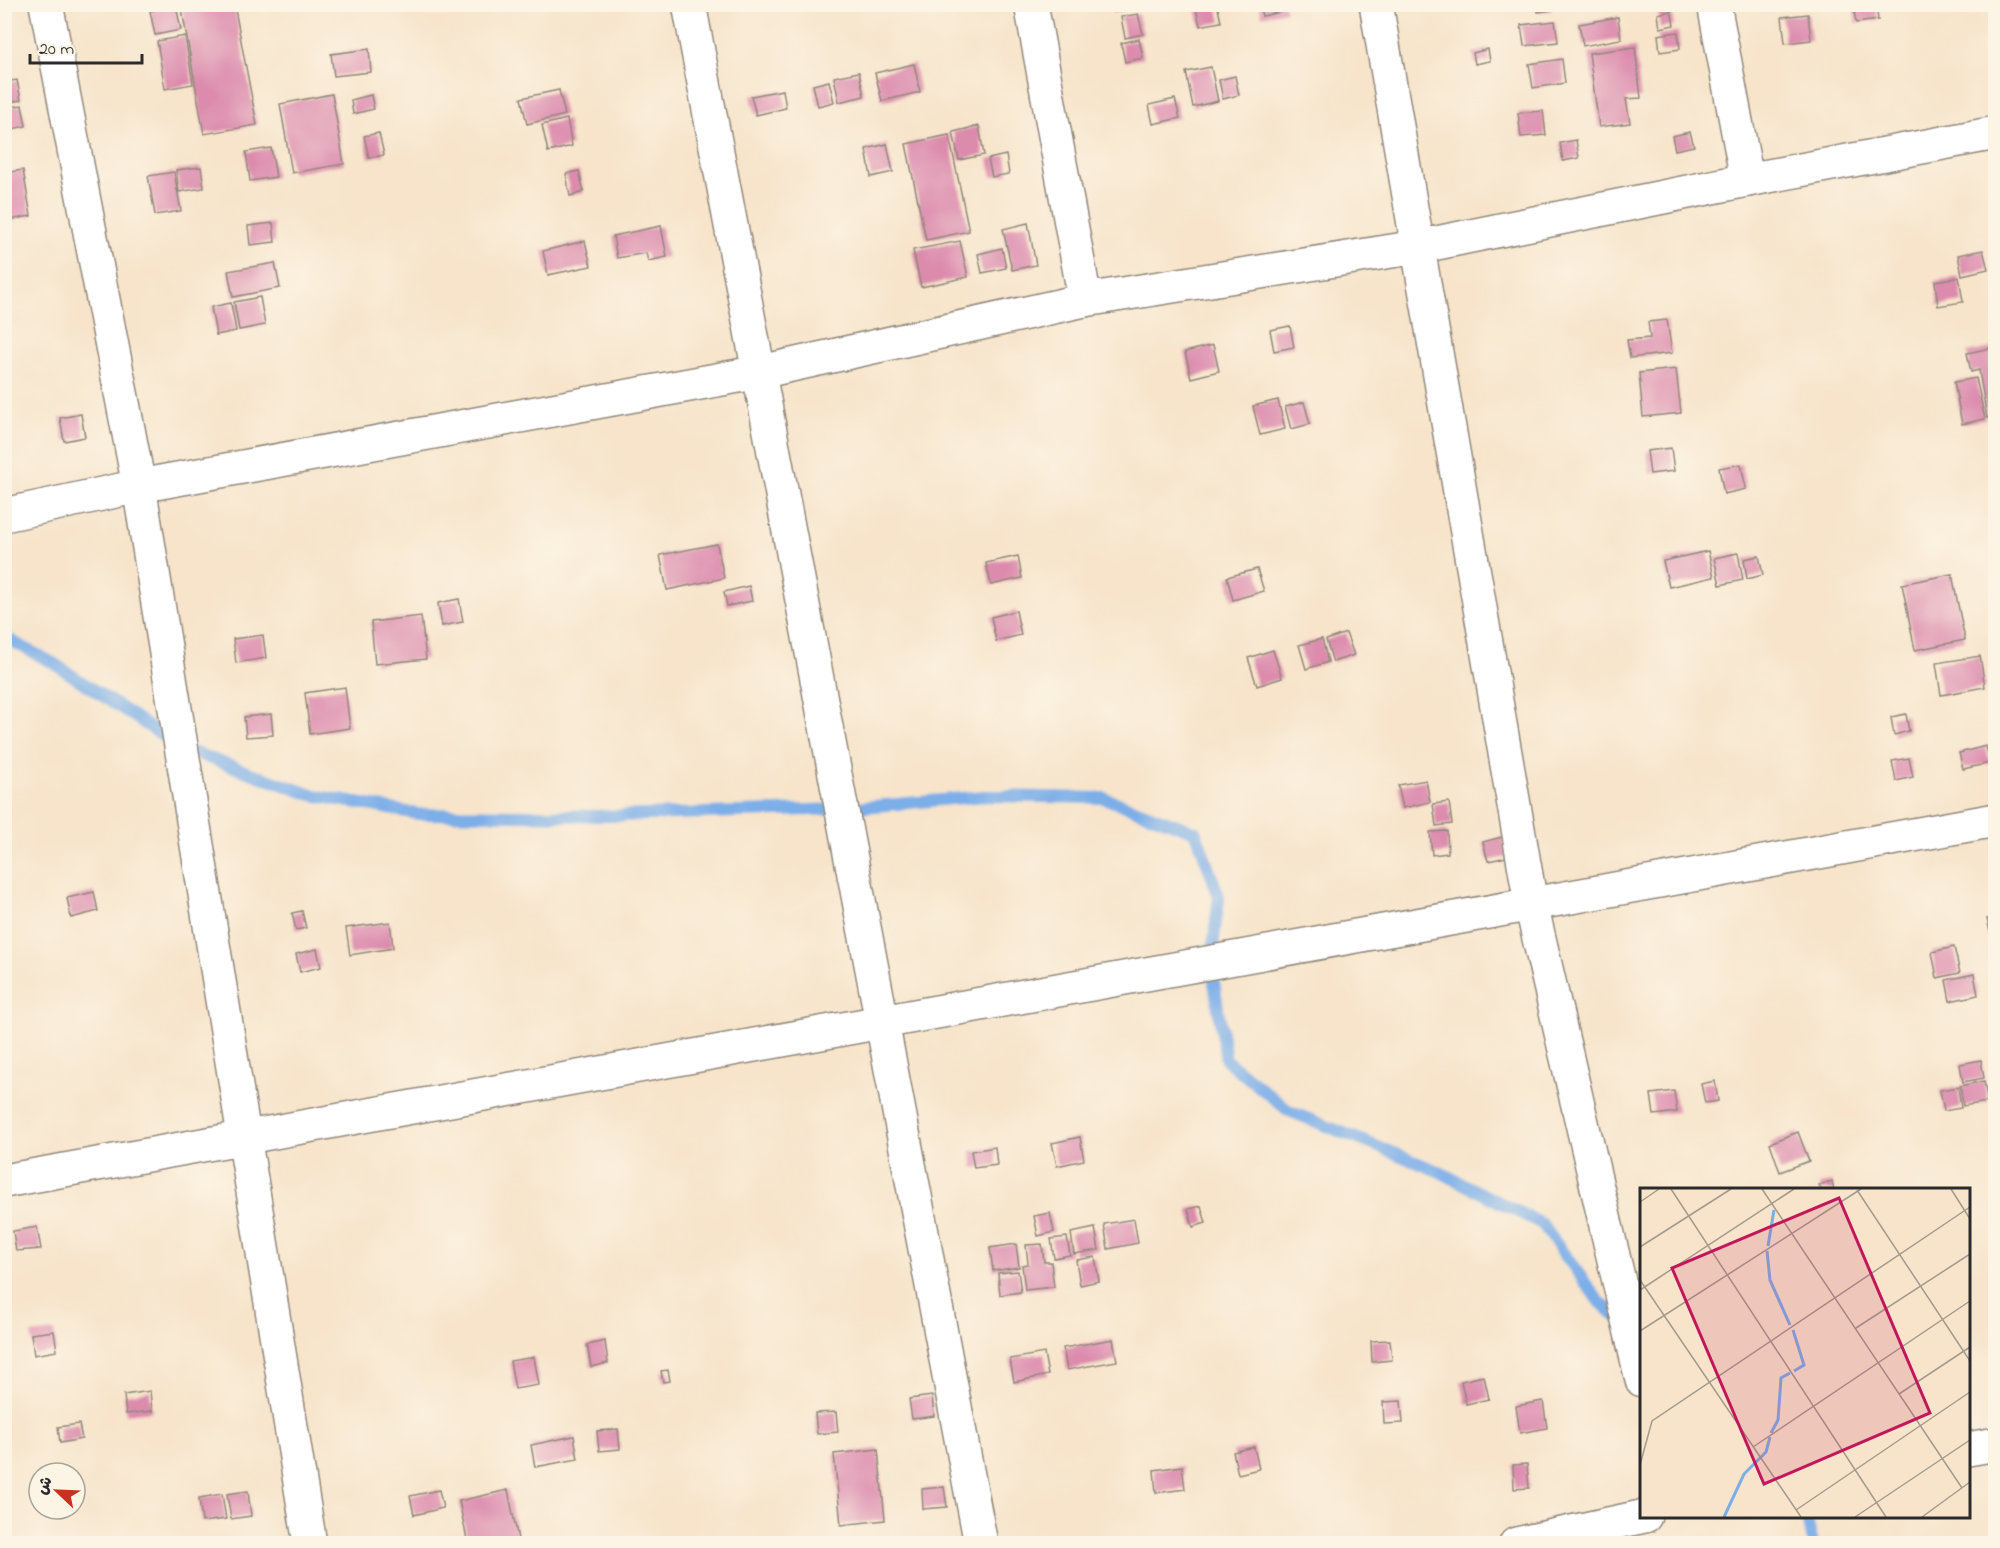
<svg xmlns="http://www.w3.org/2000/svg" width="2000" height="1548" font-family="'Indie Flower','Playpen Sans Arabic',sans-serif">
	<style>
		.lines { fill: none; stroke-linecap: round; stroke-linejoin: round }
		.stream { stroke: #7caee8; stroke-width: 12 }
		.building { fill: #dc8bad }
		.street-casing { stroke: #91887b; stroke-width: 36 }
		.street { stroke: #fff; stroke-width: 33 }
		.inset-river { fill: none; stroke: #7caee8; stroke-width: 3 }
		.inset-road { fill: none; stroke: #a59a8b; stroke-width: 1.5 }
		.view { fill: #c2185b; fill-opacity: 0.15; stroke: #c2185b; stroke-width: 3 }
		.inset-edge { fill: none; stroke: #2b2b2b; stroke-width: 3 }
	</style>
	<rect width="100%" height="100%" fill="#fcf5e5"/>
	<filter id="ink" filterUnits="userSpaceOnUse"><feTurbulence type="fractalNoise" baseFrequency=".0167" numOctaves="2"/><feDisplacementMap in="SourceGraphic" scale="12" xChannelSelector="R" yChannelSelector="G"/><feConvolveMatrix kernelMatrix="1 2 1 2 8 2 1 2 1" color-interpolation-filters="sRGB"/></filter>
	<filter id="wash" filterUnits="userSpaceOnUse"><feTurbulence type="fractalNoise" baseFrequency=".008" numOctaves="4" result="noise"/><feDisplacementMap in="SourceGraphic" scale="24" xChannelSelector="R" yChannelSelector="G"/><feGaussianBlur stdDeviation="1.35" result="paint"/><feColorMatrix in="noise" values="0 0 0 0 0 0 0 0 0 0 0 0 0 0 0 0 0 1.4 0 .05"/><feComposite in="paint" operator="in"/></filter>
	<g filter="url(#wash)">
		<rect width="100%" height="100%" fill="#f7e4cb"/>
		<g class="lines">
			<g class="stream">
				<path d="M4 637 55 664 181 748 312 795 418 814 613 816 842 809 985 796 1104 798 1196 832 1219 897 1211 962 1226 1060 1289 1111 1438 1171 1542 1224 1598 1300 1619 1319"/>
				<path d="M1806 1516 1813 1544"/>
			</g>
		</g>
		<g id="blocks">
			<g class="building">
				<path d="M181 4H234L257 125 204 134Z"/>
				<path d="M1112 4H1136L1137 7 1114 12Z"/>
				<path d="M1195 4H1217L1221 22 1200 26Z"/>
				<path d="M1259 4H1284L1286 11 1262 16Z"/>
				<path d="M1537 4H1551L1552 10 1538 12Z"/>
				<path d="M1853 4H1876L1878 20 1856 23Z"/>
				<path d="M176 5 181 30 155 35 150 11Z"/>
				<path d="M1671 11 1674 25 1660 28 1658 14Z"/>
				<path d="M1138 14 1143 34 1125 38 1121 17Z"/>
				<path d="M1808 14 1811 40 1785 43 1782 17Z"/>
				<path d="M1618 17 1621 39 1583 46 1579 24Z"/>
				<path d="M1555 21 1558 42 1524 46 1521 25Z"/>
				<path d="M1678 32 1680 49 1660 52 1658 35Z"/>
				<path d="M185 36 193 84 165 89 157 41Z"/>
				<path d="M1139 39 1143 58 1125 62 1121 43Z"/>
				<path d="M1635 47 1641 98 1626 99 1630 123 1599 127 1589 53Z"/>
				<path d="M369 49 371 72 334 76 331 54Z"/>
				<path d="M1488 49 1490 61 1475 64 1473 53Z"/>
				<path d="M1562 59 1565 83 1533 88 1529 64Z"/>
				<path d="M914 64 920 92 882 101 875 73Z"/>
				<path d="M1211 67 1218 101 1193 107 1186 72Z"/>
				<path d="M859 72 864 96 839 102 834 77Z"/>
				<path d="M1235 76 1239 95 1223 99 1219 80Z"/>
				<path d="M17 80 21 100 4 103V82Z"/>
				<path d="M829 81 834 102 818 106 813 85Z"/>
				<path d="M559 90 565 115 527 124 521 98Z"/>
				<path d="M783 90 786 108 756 115 751 96Z"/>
				<path d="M332 94 344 164 292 173 280 104Z"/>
				<path d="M371 95 374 109 353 114 351 100Z"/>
				<path d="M1175 99 1180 118 1153 124 1149 105Z"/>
				<path d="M22 105 26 126 7 130 4 108Z"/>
				<path d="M1543 111 1546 135 1521 137 1518 113Z"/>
				<path d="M567 119 572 146 548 152 542 125Z"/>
				<path d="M979 126 984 155 959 160 953 132Z"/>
				<path d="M1690 132 1694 146 1675 150 1672 136Z"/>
				<path d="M379 133 384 155 369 158 364 136Z"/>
				<path d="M949 135 969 231 926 240 906 144Z"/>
				<path d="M1576 140 1579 158 1563 161 1560 143Z"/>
				<path d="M887 144 893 172 871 177 866 149Z"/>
				<path d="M271 148 276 177 250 181 246 152Z"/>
				<path d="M1006 155 1009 174 992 177 988 159Z"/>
				<path d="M201 167 204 188 179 192 176 170Z"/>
				<path d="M23 170 31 216 4 221V173Z"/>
				<path d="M579 171 584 192 570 196 566 174Z"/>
				<path d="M174 172 181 211 155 215 148 176Z"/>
				<path d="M273 223 275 242 250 245 248 226Z"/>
				<path d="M1028 223 1036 265 1012 270 1003 229Z"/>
				<path d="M661 226 667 257 648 261 646 253 617 258 613 236Z"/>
				<path d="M585 241 591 266 548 275 543 251Z"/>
				<path d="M960 241 968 277 921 287 913 250Z"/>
				<path d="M1002 248 1006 268 982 273 978 254Z"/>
				<path d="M1983 250 1988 269 1962 275 1958 255Z"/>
				<path d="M275 263 280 288 233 297 228 271Z"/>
				<path d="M1959 277 1963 302 1938 306 1935 281Z"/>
				<path d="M260 297 265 325 239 330 234 302Z"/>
				<path d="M231 303 236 331 216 335 211 307Z"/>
				<path d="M1667 320 1672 353 1630 358 1627 340 1650 338 1648 322Z"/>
				<path d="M1290 326 1294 347 1274 351 1270 330Z"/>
				<path d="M1213 345 1219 371 1191 378 1185 352Z"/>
				<path d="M1996 347V416L1987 418 1979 370 1971 372 1967 353Z"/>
				<path d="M1676 369 1681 413 1643 417 1639 373Z"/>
				<path d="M1976 378 1985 419 1962 424 1954 382Z"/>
				<path d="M1278 400 1285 429 1260 435 1253 406Z"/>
				<path d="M1304 402 1310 424 1291 429 1285 407Z"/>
				<path d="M81 414 85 437 64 441 60 418Z"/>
				<path d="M1671 448 1674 471 1650 474 1647 451Z"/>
				<path d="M1741 464 1746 489 1724 494 1719 468Z"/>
				<path d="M717 544 724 578 667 590 660 555Z"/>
				<path d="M1708 551 1714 577 1669 587 1663 561Z"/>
				<path d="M1738 553 1743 580 1720 585 1714 558Z"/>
				<path d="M1018 556 1022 578 991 585 986 563Z"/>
				<path d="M1759 556 1763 575 1747 579 1744 559Z"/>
				<path d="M1257 569 1264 591 1233 600 1227 577Z"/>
				<path d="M1952 574 1965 640 1915 650 1902 584Z"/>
				<path d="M749 586 752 601 727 606 724 592Z"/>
				<path d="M459 599 463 622 442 626 438 603Z"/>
				<path d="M1016 611 1021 635 996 641 991 617Z"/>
				<path d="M421 616 426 659 375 664 371 622Z"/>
				<path d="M1346 633 1354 655 1333 662 1326 640Z"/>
				<path d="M263 635 266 658 236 663 233 639Z"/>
				<path d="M1322 639 1328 662 1306 669 1299 645Z"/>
				<path d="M1273 650 1282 678 1257 686 1248 658Z"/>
				<path d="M1980 656 1985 687 1941 695 1936 663Z"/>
				<path d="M345 687 350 728 310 734 305 693Z"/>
				<path d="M271 714 273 735 246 737 244 717Z"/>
				<path d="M1906 714 1909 731 1894 735 1891 717Z"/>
				<path d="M1986 746 1990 763 1963 769 1959 753Z"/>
				<path d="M1909 758 1913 777 1896 781 1892 761Z"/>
				<path d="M1426 780 1430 802 1403 808 1398 785Z"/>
				<path d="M1449 802 1452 824 1436 826 1433 804Z"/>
				<path d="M1447 831 1448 853 1432 855 1430 832Z"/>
				<path d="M1502 837 1507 857 1488 861 1483 842Z"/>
				<path d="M94 892 98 911 71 918 67 898Z"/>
				<path d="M302 911 306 928 296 930 292 913Z"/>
				<path d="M1996 918V953H1995L1987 919Z"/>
				<path d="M390 922 393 948 350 955 346 928Z"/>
				<path d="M1954 947 1960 973 1937 978 1932 952Z"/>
				<path d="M317 949 321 967 300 972 296 954Z"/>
				<path d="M1974 974 1978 995 1950 1001 1946 980Z"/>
				<path d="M1981 1060 1984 1078 1963 1082 1960 1064Z"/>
				<path d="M1715 1081 1718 1101 1705 1103 1701 1084Z"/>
				<path d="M1984 1081 1988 1102 1963 1106 1960 1086Z"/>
				<path d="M1958 1087 1961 1108 1944 1111 1940 1090Z"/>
				<path d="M1674 1091 1677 1112 1654 1115 1651 1094Z"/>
				<path d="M1798 1132 1809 1161 1780 1172 1770 1143Z"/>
				<path d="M1080 1137 1084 1160 1057 1166 1052 1143Z"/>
				<path d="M995 1147 997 1165 974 1168 971 1151Z"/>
				<path d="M1832 1182 1834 1190H1821L1819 1185Z"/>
				<path d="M1201 1206 1206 1223 1193 1227 1188 1209Z"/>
				<path d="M1050 1213 1054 1232 1038 1236 1034 1216Z"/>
				<path d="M1134 1219 1138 1243 1108 1249 1104 1224Z"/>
				<path d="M37 1227 41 1249 16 1251 13 1231Z"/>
				<path d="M1095 1228 1099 1250 1074 1254 1071 1233Z"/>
				<path d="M1067 1237 1070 1255 1054 1258 1051 1239Z"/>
				<path d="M1016 1244 1019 1267 993 1271 990 1248Z"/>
				<path d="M1042 1244 1044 1262H1051L1054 1287 1025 1290 1022 1265 1028 1264 1026 1245Z"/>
				<path d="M1095 1257 1099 1281 1080 1285 1076 1260Z"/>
				<path d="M1018 1271 1021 1292 1000 1295 998 1273Z"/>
				<path d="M54 1331 57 1351 34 1355 31 1334Z"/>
				<path d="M1113 1339 1117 1361 1067 1370 1063 1348Z"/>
				<path d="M1390 1340 1392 1360 1372 1362 1371 1341Z"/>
				<path d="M605 1341 608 1363 591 1367 587 1345Z"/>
				<path d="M1044 1353 1048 1375 1014 1382 1010 1359Z"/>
				<path d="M534 1357 539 1385 515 1389 510 1361Z"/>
				<path d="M668 1370 670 1381 663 1382 661 1371Z"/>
				<path d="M1484 1376 1489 1399 1466 1404 1461 1381Z"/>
				<path d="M150 1391 152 1411 126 1414 124 1395Z"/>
				<path d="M932 1396 934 1416 912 1419 909 1399Z"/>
				<path d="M1401 1401 1403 1423 1384 1424 1383 1402Z"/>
				<path d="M1543 1401 1547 1428 1520 1433 1516 1406Z"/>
				<path d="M836 1412 838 1432 817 1434 815 1413Z"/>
				<path d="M79 1424 82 1439 60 1443 58 1427Z"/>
				<path d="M618 1429 620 1449 599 1451 597 1431Z"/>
				<path d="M574 1436 578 1459 535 1467 531 1445Z"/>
				<path d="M1254 1447 1259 1469 1238 1474 1233 1452Z"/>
				<path d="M878 1449 885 1520 841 1525 834 1454Z"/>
				<path d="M1527 1464 1529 1488 1514 1489 1513 1465Z"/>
				<path d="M1182 1466 1185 1489 1156 1493 1154 1470Z"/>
				<path d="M944 1487 947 1507 923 1509 922 1489Z"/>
				<path d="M439 1490 443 1508 414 1515 410 1496Z"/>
				<path d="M508 1490 519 1544H468L459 1501Z"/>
				<path d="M248 1491 251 1516 231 1519 227 1494Z"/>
				<path d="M222 1494 226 1519 202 1522 199 1498Z"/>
			</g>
		</g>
	</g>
	<g filter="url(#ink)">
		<use href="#blocks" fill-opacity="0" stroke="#91887b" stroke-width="1.5"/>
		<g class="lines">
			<g class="street-casing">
				<g id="street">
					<path d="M46 4 139 486 310 1544"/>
					<path d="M689 4 981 1544"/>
					<path d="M1031 4 1085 300"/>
					<path d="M1376 4 1531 904 1642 1380"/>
					<path d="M1714 4 1747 180"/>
					<path d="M4 515 139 486 760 372 1085 300 1417 247 1747 180 1996 133"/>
					<path d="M4 1181 1996 820"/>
					<path d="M1968 1449 1996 1444"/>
					<path d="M1516 1544 1645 1516"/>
				</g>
			</g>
			<use href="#street" class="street"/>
		</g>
	</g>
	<g transform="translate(1640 1188)">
		<rect width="330" height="330" fill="#f7e4cb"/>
		<path class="inset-river" d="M128 58 134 22M127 63 130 92 150 137M153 142 164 177 154 183M131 245 138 232 141 190 150 185M84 329 104 286 126 264 130 249"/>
		<path class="inset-road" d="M31 1 246 329M122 1 322 300M311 1 330 31M217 2 330 173M0 14 19 1M0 59 91 1M0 92 161 329M0 102 154 1M216 140 330 66M0 143 221 1M259 206 330 159M113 259 330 113M0 277 12 233 330 19M156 322 330 204M215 329 330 252M282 329 330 294"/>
		<path class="view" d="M199 10 290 225 124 296 32 80Z"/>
		<rect width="330" height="330" class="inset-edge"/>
	</g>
	<rect width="2000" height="1548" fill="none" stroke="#fcf5e5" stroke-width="24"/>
	<g transform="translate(57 1491) rotate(293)"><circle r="28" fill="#fcf5e5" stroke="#a8a49b" stroke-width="1.5"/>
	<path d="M0-4.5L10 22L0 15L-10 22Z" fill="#c8321e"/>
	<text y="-9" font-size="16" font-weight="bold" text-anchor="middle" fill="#2b2b2b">ش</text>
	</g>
	<path d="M30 54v9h112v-9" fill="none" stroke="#2b2b2b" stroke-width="3"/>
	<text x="39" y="54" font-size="18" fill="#2b2b2b" stroke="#fcf5e5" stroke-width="4.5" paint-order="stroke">20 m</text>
</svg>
